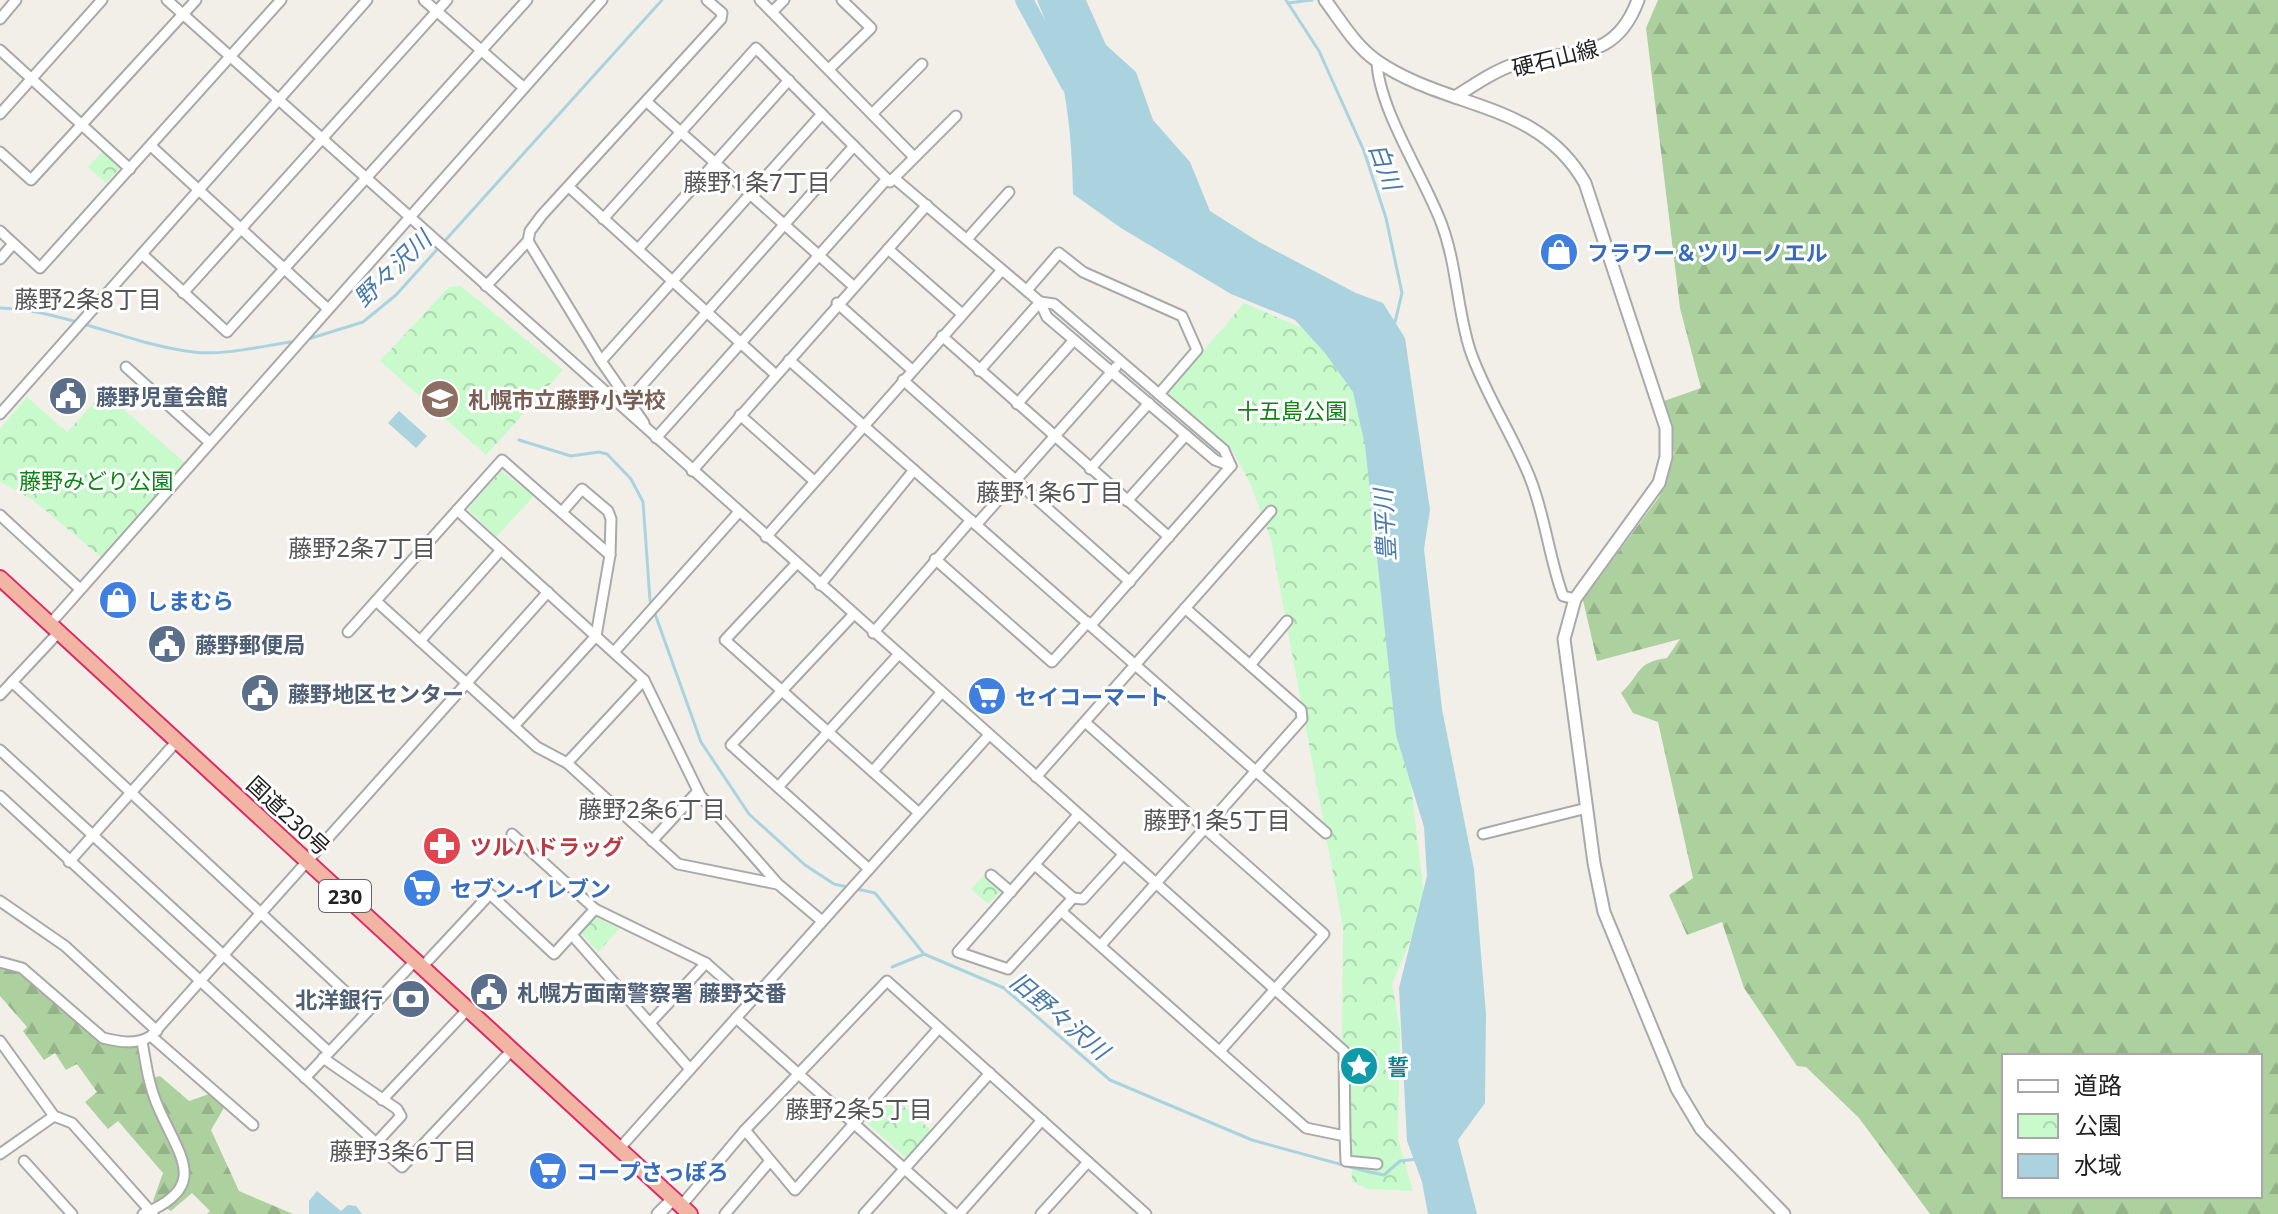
<svg xmlns="http://www.w3.org/2000/svg" width="2278" height="1214" font-family="'Noto Sans','Noto Sans JP',sans-serif">
	<style>
		.forest { fill: url(#forest-firs); fill-rule: evenodd }
		.park { fill: url(#park-crowns) }
		.water { fill: #aad3df }
		.lines { fill: none; stroke-linecap: round; stroke-linejoin: round }
		.stream { stroke: #aad3df; stroke-width: 3 }
		.river { stroke: #aad3df; stroke-width: 18 }
		.minor-casing { stroke: #a9a9a9; stroke-width: 13 }
		.tertiary-casing { stroke: #a9a9a9; stroke-width: 15 }
		.trunk-casing { stroke: #dc2a67; stroke-width: 18 }
		.minor { stroke: #fff; stroke-width: 9 }
		.tertiary { stroke: #fff; stroke-width: 11 }
		.trunk { stroke: #f2b4a3; stroke-width: 14 }
		.labels { text-anchor: middle; dominant-baseline: central; stroke-width: 6; stroke-linejoin: round; paint-order: stroke }
		.shield { fill: #fff; stroke: #646464; stroke-width: 2 }
		.shield-label { font-size: 20px; font-weight: bold; fill: #222 }
		.street-label { font-size: 22px; fill: #222; stroke: #fff }
		.shop-label { font-size: 22px; font-weight: bold; fill: #366cbe; stroke: #fff; text-anchor: start }
		.service-label { font-size: 22px; font-weight: bold; fill: #4e5e75; stroke: #fff; text-anchor: start }
		.education-label { font-size: 22px; font-weight: bold; fill: #785e54; stroke: #fff; text-anchor: start }
		.park-label { font-size: 22px; fill: #0c8416; stroke: #fff }
		.health-label { font-size: 22px; font-weight: bold; fill: #be3a42; stroke: #fff; text-anchor: start }
		.culture-label { font-size: 22px; font-weight: bold; fill: #0d838f; stroke: #fff; text-anchor: start }
		.water-label { font-size: 24px; font-style: italic; fill: #4a7aab; stroke: #fff }
		.neighbourhood-label { font-size: 24px; fill: #555; stroke: #fff }
	</style>
	<defs>
		<pattern id="forest-firs" width="22" height="20" patternUnits="userSpaceOnUse" patternTransform="scale(2)"><rect width="22" height="20" fill="#add19e"/><path d="M5 1l3.5 6h-7zM16 11l3.5 6h-7z" fill="#95b388"/></pattern>
		<pattern id="park-crowns" width="20" height="18" patternUnits="userSpaceOnUse" patternTransform="scale(2)"><rect width="20" height="18" fill="#c8facc"/><path d="M2 6a3 3 0 1 1 6 0M12 15a3 3 0 1 1 6 0" fill="none" stroke="#acd6af"/></pattern>
	</defs>
	<rect width="100%" height="100%" fill="#f2efe9"/>
	<g class="forest">
		<path d="M1658 0H2278V1214H1930L1859 1118 1806 1067 1797 1066 1744 988 1722 922 1687 935 1669 895 1693 878 1658 722 1633 713 1621 693C1642 673 1635 663 1667 658L1680 639 1597 661 1583 600 1659 497 1674 454 1664 401 1701 388 1680 308 1646 28ZM2004 1056H2260V1196H2004Z"/>
		<path d="M4 967 19 972 105 1044 140 1047 145 1080 160 1076 189 1101 212 1093 225 1106 211 1130 239 1191 293 1214H207L210 1211 192 1193 171 1211 153 1201 163 1173 118 1121 108 1129 85 1102 97 1092 77 1064 66 1070 55 1053 44 1060 23 1031 27 1027 0 996V968Z"/>
	</g>
	<g class="park">
		<path d="M103 151 120 168 106 183 88 167Z"/>
		<path d="M461 286 563 370 486 455 380 361 449 287Z"/>
		<path d="M1244 303 1302 328 1342 356 1365 390 1425 905 1392 984 1400 1029 1398 1139 1413 1191 1368 1189 1352 1182 1348 1060 1342 1041 1343 927 1271 540 1251 485 1232 450 1167 394Z"/>
		<path d="M104 392 185 463 101 557 33 500 0 482V429L27 397 67 432Z"/>
		<path d="M501 471 534 496 496 537 468 509Z"/>
		<path d="M985 874 1002 890 988 904 971 889Z"/>
		<path d="M596 917 619 929 598 952 581 933Z"/>
		<path d="M891 1095 932 1131 906 1158 866 1122Z"/>
	</g>
	<g class="water">
		<path d="M1037 0H1086L1106 45 1136 72 1153 120 1190 162 1210 211 1259 242 1356 293 1383 303 1405 338 1430 510 1424 549 1442 709 1474 869 1486 1014 1485 1103 1458 1140 1477 1214H1428L1422 1182 1407 1141 1399 988 1427 876 1424 827 1396 735 1365 445 1353 392 1325 353 1295 320 1231 294 1121 228 1073 194C1072 126 1064 62 1037 0Z"/>
		<path d="M399 411 427 436 416 448 388 423Z"/>
		<path d="M317 1191 341 1211 348 1205 356 1206 362 1214H309V1201Z"/>
	</g>
	<g class="lines">
		<g class="stream">
			<path d="M1286 0 1319 51 1364 151 1386 218 1402 293 1395 322"/>
			<path d="M1288 3 1312 0"/>
			<path d="M0 308C66 310 127 344 193 352 226 356 265 345 298 341"/>
			<path d="M305 340 363 322 396 295 662 0"/>
			<path d="M519 440 571 456 599 452 607 454 631 479 643 502 650 600 701 742 749 814 805 865 834 884 875 893 924 954 1004 988 1110 1080 1252 1140 1365 1171 1384 1175 1400 1161 1417 1159"/>
			<path d="M892 967 924 954"/>
		</g>
		<path class="river" d="M1024 0 1070 85"/>
		<g class="minor-casing">
			<g id="minor">
				<path d="M167 0 1344 1051 1345 1136 1306 1128 1061 911"/>
				<path d="M424 0 523 87"/>
				<path d="M760 0 914 157"/>
				<path d="M772 12 784 0"/>
				<path d="M0 19 16 0"/>
				<path d="M0 50 130 169"/>
				<path d="M1377 61C1378 109 1425 178 1442 225 1457 266 1457 309 1470 350 1485 394 1513 435 1530 478 1545 515 1549 558 1563 596L1575 599"/>
				<path d="M829 69 871 28 842 0"/>
				<path d="M647 102 852 285"/>
				<path d="M0 114 102 0"/>
				<path d="M872 114 922 64"/>
				<path d="M151 146 328 309"/>
				<path d="M0 152 31 180 196 0"/>
				<path d="M894 178 1040 302 1047 317 1215 460 1231 466"/>
				<path d="M569 187 776 375"/>
				<path d="M603 219 756 48 887 179"/>
				<path d="M0 231 40 268 281 0"/>
				<path d="M968 238 1009 192"/>
				<path d="M528 241 601 361 644 423"/>
				<path d="M638 249 789 80"/>
				<path d="M888 249 962 314"/>
				<path d="M142 254 227 332 527 0"/>
				<path d="M0 259 13 244"/>
				<path d="M486 286 528 241 530 231 542 215 721 19 722 13 707 0"/>
				<path d="M1027 290 1059 253 1083 272 1182 316 1197 350 1159 394"/>
				<path d="M183 293 447 0"/>
				<path d="M1040 302 1054 304 1224 450 1231 466"/>
				<path d="M837 303 912 370"/>
				<path d="M942 336 1169 537"/>
				<path d="M789 360 1326 833"/>
				<path d="M601 361 822 114"/>
				<path d="M126 367 209 442"/>
				<path d="M979 371 1040 302"/>
				<path d="M903 380 1130 582"/>
				<path d="M628 401 854 146"/>
				<path d="M1017 404 1074 340"/>
				<path d="M0 414 367 0"/>
				<path d="M740 415 813 480"/>
				<path d="M656 438 887 179 890 182 956 116"/>
				<path d="M1090 469 1149 403"/>
				<path d="M692 471 927 205"/>
				<path d="M1127 501 1186 435"/>
				<path d="M457 510 644 680 700 795 778 884 822 921"/>
				<path d="M0 515 80 589"/>
				<path d="M976 525 1116 367"/>
				<path d="M766 537 1002 270"/>
				<path d="M935 559 1052 662 1088 622"/>
				<path d="M796 564 725 640 919 813"/>
				<path d="M820 585 914 470"/>
				<path d="M376 601 537 747 567 763"/>
				<path d="M853 615 731 745 869 869"/>
				<path d="M50 624 602 0"/>
				<path d="M1091 625 1231 466"/>
				<path d="M348 632 502 460 610 555"/>
				<path d="M873 633 971 520"/>
				<path d="M420 641 501 550"/>
				<path d="M614 652 738 513"/>
				<path d="M1250 665 1287 621"/>
				<path d="M644 680 567 763 678 864 777 884"/>
				<path d="M12 682 367 1012"/>
				<path d="M0 695 59 632"/>
				<path d="M1085 722 1324 934 1220 1051"/>
				<path d="M514 726 596 636 610 555 611 519 608 511 582 489 562 512"/>
				<path d="M0 750 329 1052"/>
				<path d="M873 771 941 693"/>
				<path d="M1036 777 1271 511"/>
				<path d="M778 787 898 655"/>
				<path d="M0 796 402 1167 512 1050"/>
				<path d="M1078 815 958 952 1008 969 1073 898 1083 899 1123 855"/>
				<path d="M512 834 595 909 706 963 750 1002"/>
				<path d="M1483 834 1587 808"/>
				<path d="M652 841 698 791"/>
				<path d="M69 862 177 741"/>
				<path d="M1035 865 1073 898"/>
				<path d="M991 875 1011 892"/>
				<path d="M0 901 65 946 157 1031"/>
				<path d="M572 935 690 1069"/>
				<path d="M1101 945 1302 719 1301 710 1185 608"/>
				<path d="M0 962 22 968 103 1038C120 1042 136 1045 151 1036L548 592"/>
				<path d="M422 967 490 894 554 954 595 909"/>
				<path d="M736 1018 955 1214"/>
				<path d="M650 1023 706 963"/>
				<path d="M151 1036 253 1125"/>
				<path d="M0 1041 54 1116 72 1123 153 1214"/>
				<path d="M142 1041C146 1065 149 1087 159 1109 180 1157 210 1187 143 1214"/>
				<path d="M323 1058 397 1109 401 1116 376 1143"/>
				<path d="M305 1078 415 961"/>
				<path d="M382 1100 468 1009"/>
				<path d="M745 1130 795 1190 939 1028"/>
				<path d="M1345 1136 1346 1161 1377 1164"/>
				<path d="M619 1149 988 736"/>
				<path d="M0 1154 54 1116"/>
				<path d="M24 1161 72 1214"/>
				<path d="M681 1206 745 1130 887 981 1146 1214"/>
				<path d="M725 1214 770 1161"/>
				<path d="M864 1214 990 1073"/>
				<path d="M959 1214 1042 1120"/>
				<path d="M1041 1214 1088 1162"/>
			</g>
		</g>
		<g class="tertiary-casing">
			<g id="tertiary">
				<path d="M1325 0C1341 21 1355 46 1377 61 1448 110 1538 100 1585 183L1666 428V457L1659 483 1575 599 1564 639 1594 863 1604 912 1677 1089 1701 1129 1784 1214"/>
				<path d="M1455 97C1474 85 1494 71 1515 64 1570 48 1614 65 1638 0"/>
				<path d="M658 1214 673 1199"/>
			</g>
		</g>
		<g class="trunk-casing">
			<path id="trunk" d="M0 578 690 1214"/>
		</g>
		<use href="#minor" class="minor"/>
		<use href="#tertiary" class="tertiary"/>
		<use href="#trunk" class="trunk"/>
	</g>
	<defs>
		<g id="shop-disc" transform="scale(2)"><circle r="9.5" fill="#3f7fe0" stroke="#fff"/><path d="M-5-2.5h2.3a2.7 3.5 0 0 1 5.4 0H5L5.5 6h-11ZM-1.5-2.5h3a1.5 2.3 0 0 0-3 0Z" fill="#fff"/></g>
		<g id="civic-disc" transform="scale(2)"><circle r="9.5" fill="#5c6f8a" stroke="#fff"/><path d="M-.6-6.5H3V-4.5H.6V-3L4-1V1h2V6H-6V1h2V-1L-.6-3ZM-1.2 2.5V6h2.4V2.5Z" fill="#fff"/></g>
		<g id="school-disc" transform="scale(2)"><circle r="9.5" fill="#8d6e63" stroke="#fff"/><path d="M0-5L7-2L0 1L-7-2ZM-4 1L0 2.5L4 1V4Q0 6-4 4Z" fill="#fff"/></g>
		<g id="supermarket-disc" transform="scale(2)"><circle r="9.5" fill="#3f7fe0" stroke="#fff"/><path d="M-6-5.5h2.5l.6 2H6L4.5 2H-2.5L-4.4-4H-6ZM-1.5 3.2a1.3 1.3 0 1 0 .1 0ZM3 3.2a1.3 1.3 0 1 0 .1 0Z" fill="#fff"/></g>
		<g id="pharmacy-disc" transform="scale(2)"><circle r="9.5" fill="#e0444e" stroke="#fff"/><path d="M-2-6h4v4h4v4h-4v4h-4v-4h-4v-4h4Z" fill="#fff"/></g>
		<g id="bank-disc" transform="scale(2)"><circle r="9.5" fill="#5c6f8a" stroke="#fff"/><path d="M-6-4H6V4H-6ZM0-2.3a2.3 2.3 0 1 0 0 4.6a2.3 2.3 0 1 0 0-4.6Z" fill="#fff"/></g>
		<g id="sight-disc" transform="scale(2)"><circle r="9.5" fill="#0f9aa8" stroke="#fff"/><path d="M0-6L1.8-2.2L6-1.7L2.9 1.2L3.7 5.4L0 3.3L-3.7 5.4L-2.9 1.2L-6-1.7L-1.8-2.2Z" fill="#fff"/></g>
	</defs>
	<g fill-rule="evenodd">
		<use href="#shop-disc" x="1559" y="252"/>
		<use href="#civic-disc" x="68" y="396"/>
		<use href="#school-disc" x="440" y="399"/>
		<use href="#shop-disc" x="118" y="600"/>
		<use href="#civic-disc" x="167" y="644"/>
		<use href="#civic-disc" x="260" y="693"/>
		<use href="#supermarket-disc" x="987" y="696"/>
		<use href="#pharmacy-disc" x="442" y="846"/>
		<use href="#supermarket-disc" x="422" y="888"/>
		<use href="#civic-disc" x="489" y="992"/>
		<use href="#bank-disc" x="411" y="999"/>
		<use href="#sight-disc" x="1359" y="1066"/>
		<use href="#supermarket-disc" x="548" y="1171"/>
	</g>
	<g class="labels">
		<rect class="shield" x="319" y="880" width="52" height="32" rx="6"/>
		<g class="shield-label">
			<text x="345" y="896">230</text>
		</g>
		<g class="street-label">
			<text transform="translate(1555 57) rotate(-14)">硬石山線</text>
			<text transform="translate(289 815) rotate(43)">国道230号</text>
		</g>
		<g class="shop-label">
			<text x="1587" y="252">フラワー＆ツリーノエル</text>
			<text x="146" y="600">しまむら</text>
			<text x="1015" y="696">セイコーマート</text>
			<text x="450" y="888">セブン-イレブン</text>
			<text x="576" y="1171">コープさっぽろ</text>
		</g>
		<g class="service-label">
			<text x="96" y="396">藤野児童会館</text>
			<text x="195" y="644">藤野郵便局</text>
			<text x="288" y="693">藤野地区センター</text>
			<text x="517" y="992">札幌方面南警察署 藤野交番</text>
			<text x="383" y="999" text-anchor="end">北洋銀行</text>
		</g>
		<g class="education-label">
			<text x="468" y="399">札幌市立藤野小学校</text>
		</g>
		<g class="park-label">
			<text x="1292" y="410">十五島公園</text>
			<text x="96" y="480">藤野みどり公園</text>
		</g>
		<g class="health-label">
			<text x="470" y="846">ツルハドラッグ</text>
		</g>
		<g class="culture-label">
			<text x="1387" y="1066">誓</text>
		</g>
		<g class="water-label">
			<text transform="translate(1386 166) rotate(70)">白川</text>
			<text transform="translate(392 268) rotate(-44)">野々沢川</text>
			<text transform="translate(1384 525) rotate(-93)">豊平川</text>
			<text transform="translate(1060 1015) rotate(40)">旧野々沢川</text>
		</g>
		<g class="neighbourhood-label">
			<text x="757" y="181">藤野1条7丁目</text>
			<text x="88" y="298">藤野2条8丁目</text>
			<text x="1050" y="491">藤野1条6丁目</text>
			<text x="362" y="547">藤野2条7丁目</text>
			<text x="652" y="808">藤野2条6丁目</text>
			<text x="1217" y="819">藤野1条5丁目</text>
			<text x="859" y="1108">藤野2条5丁目</text>
			<text x="403" y="1150">藤野3条6丁目</text>
		</g>
	</g>
	<rect x="2002" y="1054" width="260" height="144" fill="#ffffff" stroke="#a7a7a7" stroke-width="2"/>
	<rect x="2018" y="1080" width="40" height="12" fill="#ffffff" stroke="#a7a7a7" stroke-width="2"/>
	<text x="2074" y="1094" font-size="24" fill="#222222">道路</text>
	<rect x="2018" y="1114" width="40" height="24" fill="url(#park-crowns)" stroke="#a7a7a7" stroke-width="2"/>
	<text x="2074" y="1134" font-size="24" fill="#222222">公園</text>
	<rect x="2018" y="1154" width="40" height="24" fill="#aad3df" stroke="#a7a7a7" stroke-width="2"/>
	<text x="2074" y="1174" font-size="24" fill="#222222">水域</text>
</svg>
